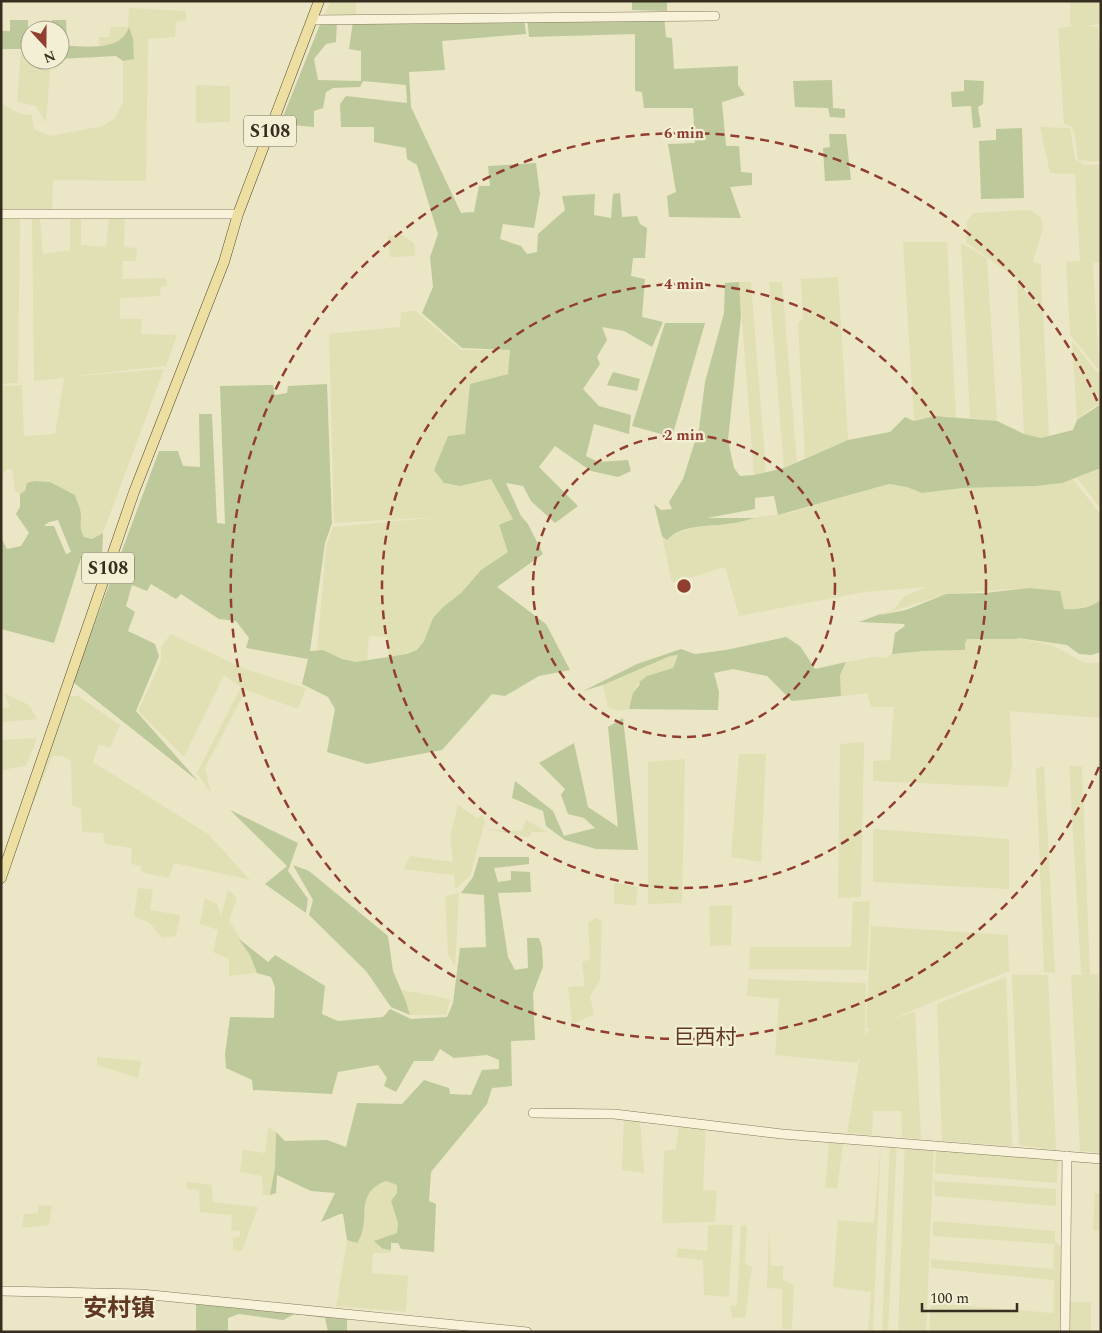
<svg xmlns="http://www.w3.org/2000/svg" width="1102" height="1333" font-family="Spectral,'Noto Sans SC',serif">
	<style>
		.farmland { fill: #e1e0b4 }
		.green { fill: #bdc99b; fill-rule: evenodd }
		.lines { fill: none; stroke-linecap: round; stroke-linejoin: round }
		.minor-casing { stroke: #86785d; stroke-width: 10 }
		.major-casing { stroke: #544631; stroke-width: 11 }
		.minor { stroke: #f7f2d9; stroke-width: 9 }
		.major { stroke: #ecdfa1; stroke-width: 10 }
		.ring { fill: none; stroke: #913e31; stroke-width: 2.5; stroke-dasharray: 9 6 }
		.labels { text-anchor: middle; dominant-baseline: central; stroke-width: 4.5; stroke-linejoin: round; paint-order: stroke }
		.shield { fill: #f3efd5; stroke: #6f6856; stroke-width: 1 }
		.shield-label { font-size: 18px; font-weight: bold; fill: #372e20 }
		.quarter-label { font-size: 21px; fill: #613822; stroke: #f3efd5 }
		.district-label { font-size: 24px; font-weight: bold; fill: #613822; stroke: #f3efd5 }
		.centre { fill: #913e31; stroke: #f3efd5; stroke-width: 2.5 }
		.ring-label { font-size: 15px; text-anchor: middle; font-weight: bold; fill: #913e31; stroke: #f3efd5; stroke-width: 4.5; stroke-linejoin: round; paint-order: stroke }
	</style>
	<rect width="100%" height="100%" fill="#ebe6c6"/>
	<g class="farmland">
		<path d="M331 1H356V14L324 15Z"/>
		<path d="M1070 1H1100L1101 24 1084 26 1098 27 1101 68V162L1078 160 1075 135 1071 126 1064 124 1058 28 1074 26 1070 25Z"/>
		<path d="M129 8 186 11V20L176 22 175 37 148 39 146 181 53 180 52 214 1 213V103L20 114 32 115 34 129 50 136 103 126 115 118 123 103V61L133 58 129 28 126 35 113 45 99 46V37H109L111 27H128Z"/>
		<path d="M21 49 30 55V60H51L46 123 36 106 17 102Z"/>
		<path d="M196 85 230 86V122L196 123Z"/>
		<path d="M1040 127 1070 128 1075 159 1084 165H1101V263H1093L1099 370 1070 335 1066 262 1080 261 1075 174 1050 173Z"/>
		<path d="M1029 210 1041 217 1043 228 1033 262 1041 264 1042 307 1019 280 966 242 967 221 974 213Z"/>
		<path d="M1 217H20L18 383 1 384Z"/>
		<path d="M32 218H40L43 254 70 250V218H81V245L106 247 109 218H125L124 247 137 248 136 261H123L122 279 166 278 167 286H161L160 296 120 298V319H142L141 334 177 335 166 366 66 377 164 369 103 533 92 539 83 537 79 525 81 516 79 507 75 495 50 482 34 481 27 483 25 491 20 494 15 491 12 469H7L1 476V386L22 385 24 436 55 434 64 378 34 381Z"/>
		<path d="M402 235 414 243 415 256 390 257 388 236Z"/>
		<path d="M903 242H947L956 418 948 416 920 419 914 421Z"/>
		<path d="M961 243 987 258 997 421 970 418Z"/>
		<path d="M838 277 848 440 805 458 798 323 803 318 801 279Z"/>
		<path d="M739 282H751L766 473 754 475Z"/>
		<path d="M769 282H782L797 462 784 468Z"/>
		<path d="M1017 282 1043 312 1049 436 1041 438 1024 434Z"/>
		<path d="M416 311 461 350H510L508 374 470 384 465 434 444 483 460 486 491 479 513 519 509 552 481 570 461 593 443 607 433 618 424 641 417 650 407 654 388 658V637L369 636 367 661 356 662 342 659 323 650H317L326 546 333 527 439 517 334 523 329 334 400 327 401 312Z"/>
		<path d="M1072 341 1097 372 1101 373V403L1089 410 1077 420Z"/>
		<path d="M1101 468V509L1077 478Z"/>
		<path d="M1072 478 1101 515V600L1094 605 1074 610 1064 609 1059 591 1030 588 946 594 878 616 894 609 905 596 927 587 864 592 739 616 725 567 672 583 662 536 667 540 673 535 690 528 730 524 758 517 789 513 889 484 907 487 923 493 963 488 1036 486 1062 483Z"/>
		<path d="M171 634 245 669 306 688 298 709 246 690 205 768 211 793 197 773 241 687 224 675 184 757 138 711 161 661V647Z"/>
		<path d="M1017 638 1052 645 1085 663H1101V718L1010 711 1012 766 1008 787 873 781V761L890 760 894 707H871L867 693 841 696 840 675 846 662 874 657 886 658 892 654 923 651 965 650V643L967 639H1016Z"/>
		<path d="M678 654 673 668 647 676 639 682 633 693 629 709 618 711 608 707 603 685 670 656Z"/>
		<path d="M4 693 29 705 37 719 1 722V707L10 708Z"/>
		<path d="M68 696H78L120 725 110 748 99 744 93 762 208 834 250 880 174 863 169 878 141 872V866L131 864 132 848 105 844 103 833 82 832 81 809 72 805 71 761 62 756H52L13 855Z"/>
		<path d="M37 738 26 766 1 770V740Z"/>
		<path d="M864 742 861 897 838 898 840 744Z"/>
		<path d="M739 754H766L761 862 731 857Z"/>
		<path d="M685 759 682 903 648 904V762Z"/>
		<path d="M1069 765 1082 767 1090 974 1098 975 1101 1031V1153L1080 1151 1071 975 1086 974 1081 973Z"/>
		<path d="M1044 766 1055 973 1044 972 1036 768Z"/>
		<path d="M458 805 477 818 482 815 485 821 470 876 455 889 454 875 404 869 410 856 453 862 450 836Z"/>
		<path d="M526 820 548 832H532L528 837 485 829 522 831Z"/>
		<path d="M873 829 1009 839V889L873 882Z"/>
		<path d="M614 883 638 887 636 905 614 904Z"/>
		<path d="M138 888 153 890 150 910 180 915 176 936 162 938 150 923 134 916Z"/>
		<path d="M228 889 237 898 229 920 250 955 257 973 229 976V959L213 952 218 930 200 924 205 898 217 904 221 916Z"/>
		<path d="M459 893 455 966 448 954 445 896Z"/>
		<path d="M870 901 867 970 749 969 750 947H851L853 902Z"/>
		<path d="M732 905 731 945 710 946 709 906Z"/>
		<path d="M597 918 602 922 600 981 590 996 594 1015 572 1024 568 987 585 986 582 962 590 959 588 922Z"/>
		<path d="M871 926 1008 935 1009 971 884 1022 915 1011 921 1139 902 1137 901 1111H873L872 1135 847 1133 860 1057 857 1063 775 1055 779 999 747 996 748 979 866 983 865 1036 870 1028 866 1029Z"/>
		<path d="M1012 975H1048L1056 1150 1019 1145Z"/>
		<path d="M1006 977 1012 1146 942 1141 937 1004Z"/>
		<path d="M402 990 450 999 446 1015H410Z"/>
		<path d="M97 1057 141 1061 138 1078 97 1065Z"/>
		<path d="M624 1119 640 1120 644 1173 622 1170Z"/>
		<path d="M679 1123 706 1125 703 1190 717 1191 715 1222 662 1223 664 1151 676 1149Z"/>
		<path d="M268 1127 276 1132 275 1167 270 1195H263L262 1176 240 1172 243 1150 265 1153Z"/>
		<path d="M830 1135 844 1137 837 1189 825 1187Z"/>
		<path d="M881 1139 873 1332H868L871 1292 833 1287 838 1220 874 1223Z"/>
		<path d="M890 1140 897 1141 888 1332H882Z"/>
		<path d="M905 1141 934 1144 926 1332H898Z"/>
		<path d="M936 1144 1058 1153 1057 1183 935 1173Z"/>
		<path d="M386 1181 397 1185V1193L391 1201 398 1223 397 1233 383 1249 391 1250V1253H373L372 1273 408 1276 406 1312 336 1306 347 1240 356 1243 358 1242 362 1231 367 1196 375 1186Z"/>
		<path d="M934 1181 1056 1189V1206L935 1196Z"/>
		<path d="M186 1182 212 1185 213 1202 258 1207 242 1251 233 1250V1238L240 1236V1231L231 1230 232 1215 200 1212 199 1190 187 1189Z"/>
		<path d="M1095 1193H1101V1230L1093 1231Z"/>
		<path d="M38 1205 52 1206 49 1225 22 1228 24 1214 38 1213Z"/>
		<path d="M933 1221 1055 1231V1243L1064 1247 1061 1332H929L931 1303 1053 1313 1054 1280 931 1268V1259L1053 1269 1054 1244 933 1236Z"/>
		<path d="M708 1225H733L729 1297 704 1295 703 1260 676 1257 678 1248 707 1251Z"/>
		<path d="M741 1225H747L745 1264 752 1267 745 1318 732 1317 730 1306 737 1305Z"/>
		<path d="M769 1225 771 1266H783V1280L794 1285 792 1329H782V1289L767 1288Z"/>
		<path d="M1066 1302H1091V1332H1065Z"/>
	</g>
	<g class="green">
		<path d="M632 1H667V11L632 10Z"/>
		<path d="M664 16 666 37 672 38 674 69 738 66V85L745 95 722 102 726 146H739L741 172 752 173V185L730 187 741 218 669 217 667 196 676 192 668 144 695 143 693 108H644L642 92 635 91V34L529 37 527 17Z"/>
		<path d="M524 17 526 34 442 41 445 70 409 72 411 107 461 213 474 212 479 186H490L488 166 536 163 540 194 534 228 503 224 500 239 521 246 527 254 537 252 538 234 565 210 562 196 595 194 594 215 611 218 613 194 620 193 622 217 637 216 640 224 647 228 645 258H633L631 276 645 279 642 317 663 322 652 347 624 331 602 327 607 340 597 357 600 364 583 389 599 406 631 415 629 434 594 424 586 456 598 462 628 460 631 471 618 477 591 471 555 446 539 467 578 506 555 523 531 501 523 486 506 483 521 516 528 524 543 554 497 587 546 624 570 670 539 676 505 696 492 694 442 750 367 764 327 752 335 709 328 697 302 684 308 659 246 648 249 638 236 621 219 619 181 594 176 599 151 584 147 591 132 585 126 606 135 612 128 631 155 644 159 656 136 711 198 781 73 682 159 451H178L183 466 200 467 199 414H212L217 523 225 524 220 386 273 385 275 395 287 393 288 386 327 384 332 523 325 543 310 651 323 650 342 659 356 662 407 654 417 650 424 641 433 618 443 607 461 593 481 570 508 552 499 525 513 519 491 479 460 486 444 483 434 470 448 436 465 434 470 384 508 374 510 350 462 348 422 313 433 287 430 257 438 234 417 165 407 159 406 148 374 142V127H341L340 104 346 96 407 103 406 85 363 81 360 87 333 88 326 92 323 108 314 111V127L280 124 321 22 337 21 336 42 326 44 314 59 318 80 361 81V51L349 49 353 21Z"/>
		<path d="M10 20H28V44L30 45V55L21 49H1V31H10Z"/>
		<path d="M52 20H66L67 46C87 46 121 52 129 27L133 39 134 59 123 61 116 56 60 59V30H51Z"/>
		<path d="M832 80 833 108 845 109V118L830 117 828 108 795 107 793 81Z"/>
		<path d="M964 80 984 81 983 104 978 107 981 127 973 128 971 106 952 107 951 92 964 91Z"/>
		<path d="M1022 128 1024 198 981 199 979 141 996 140V129Z"/>
		<path d="M829 134H846L851 180 825 181 823 148 830 147Z"/>
		<path d="M739 282 741 316 728 440 734 468 740 476 754 475 784 468 848 440 890 432 905 417 914 421 935 416 997 421 1024 434 1041 438 1073 430 1077 420 1101 404V468L1062 483 1036 486 963 488 922 493 907 487 889 484 778 515 774 496 755 498V509L707 518H755C746 520 737 523 727 524 707 527 682 524 667 540L662 536 654 504 661 510 672 509 669 502 683 479 699 429 705 382 724 313 725 283Z"/>
		<path d="M665 323H705L672 437 632 426Z"/>
		<path d="M613 372 640 379 637 391 607 385Z"/>
		<path d="M34 481 50 482 75 495C77 502 81 509 81 516 81 527 79 526 84 537L92 539 103 533 102 558H81L54 643 1 629V538L7 549 21 546 29 533 16 514 20 507V494L25 491 27 483ZM58 520 71 552 66 554 54 526H44L49 522Z"/>
		<path d="M1030 588 1060 591 1064 609C1077 610 1090 608 1101 600V652L1092 655 1079 654 1067 645 1018 638 1016 639H967L965 643V650L923 651 892 654 895 633 905 626 904 624 859 622 883 613 880 615 906 610 946 594 985 593Z"/>
		<path d="M786 637 800 646 815 669 846 662 840 675 841 696 792 701 767 676 733 669 714 673 719 692 718 710 629 709 633 693 640 684 639 682 647 676 673 668 678 655 670 656 603 685 583 691 637 664 681 649 695 654 726 650Z"/>
		<path d="M623 718 638 850 596 849 565 840 546 826 543 811 512 798 515 781 553 811 564 836 595 828 584 818 568 814 561 795 565 789 539 763 574 743 588 807 618 827 608 727Z"/>
		<path d="M230 810 298 843 288 871 308 899 306 913 265 884 287 866Z"/>
		<path d="M479 857H529V864L494 868 498 882 511 880V871L530 872 531 892 498 893 508 957 515 970 528 968 527 938H539L542 947 543 967 533 993 535 1040 511 1041 512 1086 492 1088 487 1104 431 1172 429 1201 436 1204 434 1252 401 1249 398 1243H391V1250L383 1249 374 1241 397 1233 398 1223 391 1201 397 1193V1185L386 1181C352 1194 373 1221 357 1243L347 1240 343 1214H340L321 1222 335 1193 311 1191 277 1175 276 1193 270 1195 275 1167 276 1132 285 1141 327 1140 346 1147 357 1103 402 1104 424 1080 449 1088 450 1094 471 1095 482 1070 499 1069V1060L487 1055 454 1058 440 1049 433 1061H414L396 1092 384 1086 387 1078 378 1065 338 1072 332 1094 253 1090 252 1080 226 1068 225 1054 230 1017 274 1018 275 987 271 977 257 973 250 955 238 938 268 962 275 955 325 986 322 1014 338 1021 383 1017 390 1009 411 1019 447 1017 453 1003 460 948 486 947 484 895 461 893 473 877Z"/>
		<path d="M293 865 309 871 388 936 393 971 405 999 410 1015 391 1007 366 971 309 915 313 900Z"/>
		<path d="M196 1297 347 1311V1332H328L325 1318 295 1314 283 1320 239 1314 228 1318V1332H196Z"/>
	</g>
	<g class="lines">
		<g class="minor-casing">
			<g id="minor">
				<path d="M312 20 715 16"/>
				<path d="M1 214H238"/>
				<path d="M533 1113 614 1114 782 1134 1101 1159"/>
				<path d="M1 1291 141 1294 527 1332"/>
				<path d="M1065 1332 1067 1156"/>
			</g>
		</g>
		<g class="major-casing">
			<path id="major" d="M1 878 134 492 224 262 238 214 319 1"/>
		</g>
		<use href="#minor" class="minor"/>
		<use href="#major" class="major"/>
	</g>
	<g class="ring">
		<circle cx="684" cy="586" r="151"/>
		<circle cx="684" cy="586" r="302"/>
		<path d="M1099 767A453 453 0 1 1 1099 405"/>
	</g>
	<g class="labels">
		<g class="shield">
			<rect x="244" y="115.5" width="52" height="31" rx="4"/>
			<rect x="82" y="552.5" width="52" height="31" rx="4"/>
		</g>
		<g class="shield-label">
			<text x="270" y="131">S108</text>
			<text x="108" y="568">S108</text>
		</g>
		<g class="quarter-label">
			<text x="705" y="1038">巨西村</text>
		</g>
		<g class="district-label">
			<text x="119" y="1309">安村镇</text>
		</g>
	</g>
	<circle cx="684" cy="586" r="8" class="centre"/>
	<g class="ring-label">
		<text x="684" y="138">6 min</text>
		<text x="684" y="289">4 min</text>
		<text x="684" y="440">2 min</text>
	</g>
	<rect width="1102" height="1333" fill="none" stroke="#372e20" stroke-width="5"/>
	<g transform="translate(45 45) rotate(159)"><circle r="24" fill="#f3efd5" stroke="#a8a28d"/>
	<path d="M0-4L9 19L0 12L-9 19Z" fill="#913e31"/>
	<text y="-8" font-size="14" font-weight="bold" text-anchor="middle" fill="#372e20">N</text>
	</g>
	<path d="M922 1303v8h95v-8" fill="none" stroke="#372e20" stroke-width="2.5"/>
	<text x="930" y="1303" font-size="15" fill="#372e20" stroke="#f3efd5" stroke-width="4" paint-order="stroke">100 m</text>
</svg>
